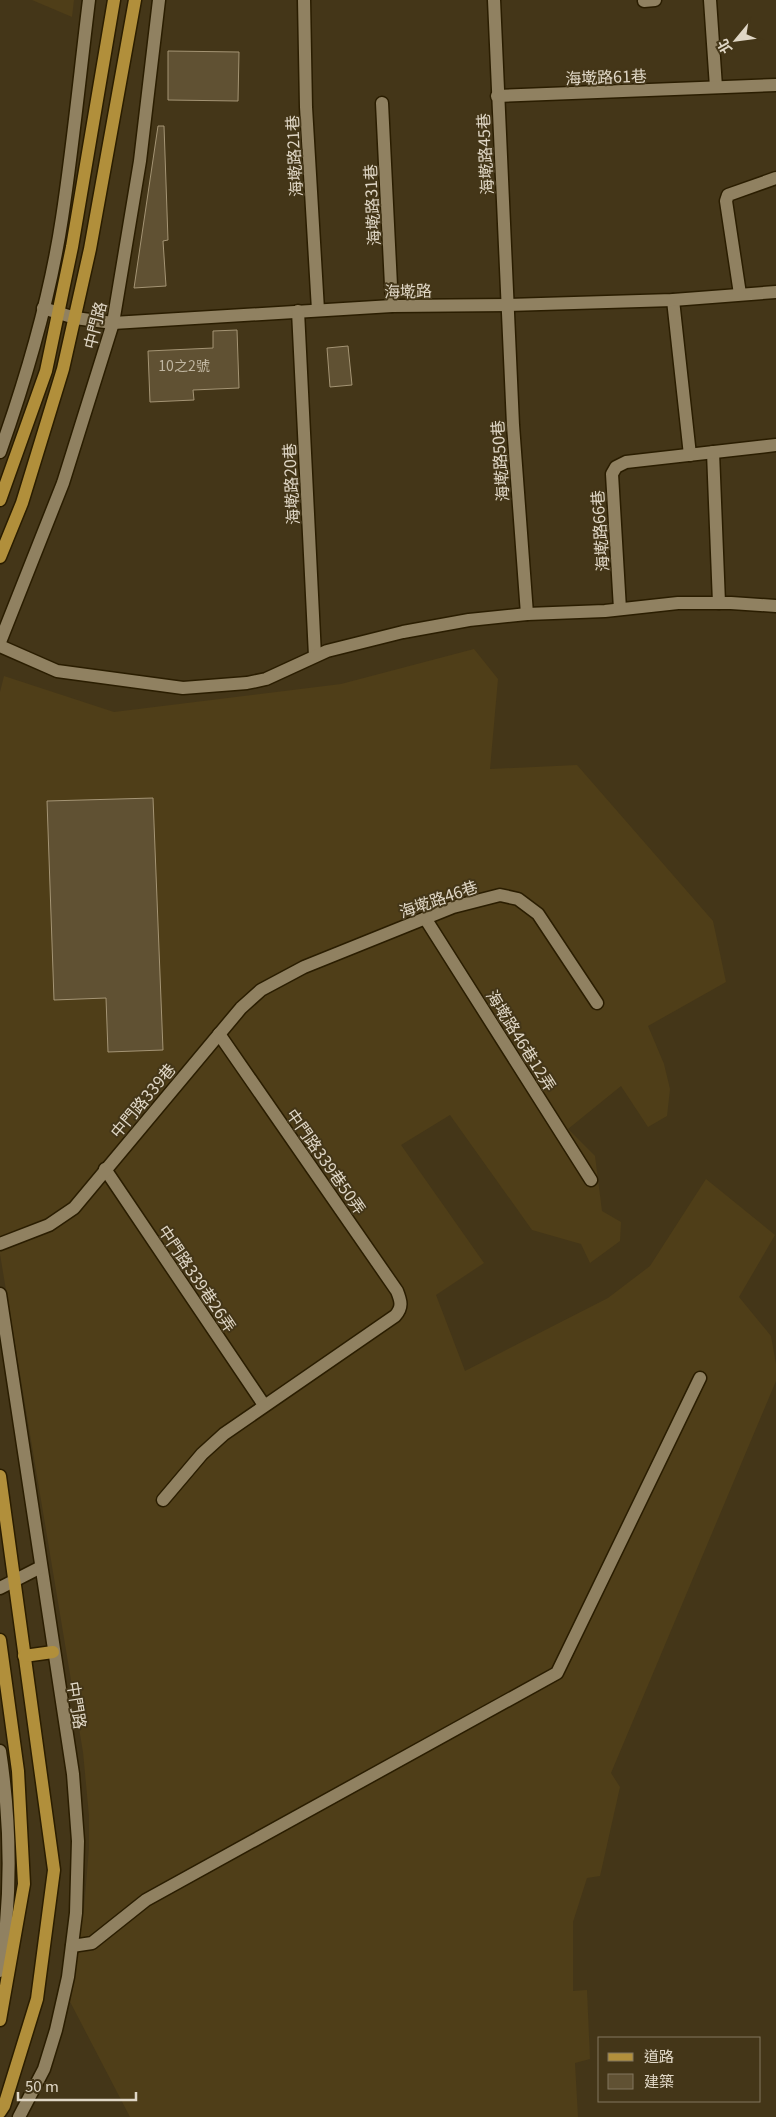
<svg xmlns="http://www.w3.org/2000/svg" width="776" height="2117" font-family="Georgia,'Noto Sans TC',serif">
	<style>
		.built { fill: #4f3e18 }
		.building { fill: #605133; stroke: #a49474 }
		.lines { fill: none; stroke-linecap: round; stroke-linejoin: round }
		.minor-casing { stroke: #2a1d00; stroke-width: 15 }
		.major-casing { stroke: #2a1d00; stroke-width: 15 }
		.minor { stroke: #908161; stroke-width: 12 }
		.major { stroke: #b18f3b; stroke-width: 12 }
		.labels { text-anchor: middle; dominant-baseline: central; stroke-width: 4; stroke-linejoin: round; paint-order: stroke }
		.number-label { font-size: 14px; fill: #c0b6a1 }
		.street-label { font-size: 16px; fill: #e0d7c6; stroke: #443618 }
	</style>
	<rect width="100%" height="100%" fill="#443618"/>
	<g class="built">
		<path d="M32 0H74L72 17Z"/>
		<path d="M474 649 498 679 490 769 577 765 713 921 726 982 648 1026 664 1064 670 1089 667 1116 648 1127 621 1086 568 1129 595 1156 602 1211 621 1222 620 1241 590 1263 581 1244 532 1230 450 1115 401 1145 484 1263 436 1295 465 1371 608 1298 650 1266 706 1179 775 1235 739 1297 771 1336 776 1364V1381L611 1773 620 1787 600 1876 587 1878 573 1922V1991L587 1990 590 2059 575 2063 578 2117H130L65 1992 79 1936 84 1908 89 1848V1816L83 1752 0 1254V692L4 676 114 712 341 684Z"/>
	</g>
	<g class="building">
		<path d="M168 51 239 52 238 101 168 100Z"/>
		<path d="M158 126H164L168 240 163 241 166 286 134 288Z"/>
		<path d="M237 330 239 388 193 390 194 400 150 402 148 351 213 348V331Z"/>
		<path d="M348 346 352 385 330 387 327 348Z"/>
		<path d="M153 798 163 1050 108 1052 106 998 54 1000 47 801Z"/>
	</g>
	<g class="lines">
		<g class="minor-casing">
			<g id="minor">
				<path d="M304 0 306 107 318 310"/>
				<path d="M494 0 513 425 527 614"/>
				<path d="M710 0 716 87"/>
				<path d="M644 1 655 0"/>
				<path d="M497 96 776 85"/>
				<path d="M382 103 392 306"/>
				<path d="M740 294 726 201 728 195 776 178"/>
				<path d="M673 300 690 455"/>
				<path d="M43 308 75 318 113 323 392 306 508 305 673 300 776 292"/>
				<path d="M298 311 315 656"/>
				<path d="M0 452C27 376 50 298 62 218 73 146 80 73 89 0"/>
				<path d="M713 452 719 603"/>
				<path d="M620 609 612 474 616 467 626 462 776 445"/>
				<path d="M0 642 63 483 113 323 140 161 159 0"/>
				<path d="M0 646 57 671 183 688 247 683 266 679 327 651 403 632 469 620 527 614 605 611 678 603H731L776 606"/>
				<path d="M425 918 591 1180"/>
				<path d="M105 1169 264 1405"/>
				<path d="M0 1244 49 1225 74 1208 241 1008 261 990 304 967 453 907 500 895 518 899 538 914 597 1003"/>
				<path d="M0 1294 73 1774 78 1841 76 1913 68 1977 56 2030 44 2069 19 2117"/>
				<path d="M163 1500 202 1454 224 1434 395 1316C403 1307 401 1301 397 1291L219 1034"/>
				<path d="M0 1588 41 1567"/>
				<path d="M0 1751C11 1824 12 1898 0 1971"/>
				<path d="M72 1946 92 1943 146 1900 557 1673 700 1378"/>
			</g>
		</g>
		<g class="major-casing">
			<g id="major">
				<path d="M0 500 46 371 72 247 114 0"/>
				<path d="M0 557 22 503 63 369 90 249 135 0"/>
				<path d="M0 1476 54 1870 37 1999 4 2106 0 2112"/>
				<path d="M0 1640 18 1771 24 1884 0 2020"/>
				<path d="M24 1656 53 1652"/>
			</g>
		</g>
		<use href="#minor" class="minor"/>
		<use href="#major" class="major"/>
	</g>
	<g class="labels">
		<g class="number-label">
			<text x="184" y="365">10之2號</text>
		</g>
		<g class="street-label">
			<text transform="translate(606 76) rotate(-2)">海墘路61巷</text>
			<text transform="translate(484 154) rotate(-93)">海墘路45巷</text>
			<text transform="translate(293 156) rotate(-93)">海墘路21巷</text>
			<text transform="translate(371 205) rotate(-93)">海墘路31巷</text>
			<text transform="translate(408 290) rotate(-1)">海墘路</text>
			<text transform="translate(94 325) rotate(-76)">中門路</text>
			<text transform="translate(499 461) rotate(-94)">海墘路50巷</text>
			<text transform="translate(290 484) rotate(-93)">海墘路20巷</text>
			<text transform="translate(599 531) rotate(-94)">海墘路66巷</text>
			<text transform="translate(438 898) rotate(-19)">海墘路46巷</text>
			<text transform="translate(522 1040) rotate(58)">海墘路46巷12弄</text>
			<text transform="translate(142 1100) rotate(-50)">中門路339巷</text>
			<text transform="translate(327 1161) rotate(55)">中門路339巷50弄</text>
			<text transform="translate(198 1278) rotate(56)">中門路339巷26弄</text>
			<text transform="translate(78 1705) rotate(81)">中門路</text>
		</g>
	</g>
	<rect x="598" y="2037" width="162" height="65" fill="#443618" stroke="#82765e"/>
	<rect x="608" y="2053" width="25" height="8" fill="#b18f3b" stroke="#82765e"/>
	<text x="644" y="2062" font-size="15" fill="#e0d7c6">道路</text>
	<rect x="608" y="2074" width="25" height="15" fill="#605133" stroke="#82765e"/>
	<text x="644" y="2087" font-size="15" fill="#e0d7c6">建築</text>
	<g transform="translate(736 40) rotate(241)" stroke="#443618" stroke-width="4" paint-order="stroke">
	<path d="M0-4L9 19L0 12L-9 19Z" fill="#e0d7c6"/>
	<text y="-8" font-size="14" font-weight="bold" text-anchor="middle" fill="#e0d7c6">北</text>
	</g>
	<path d="M18 2092v8h118v-8" fill="none" stroke="#e0d7c6" stroke-width="2.5"/>
	<text x="25" y="2092" font-size="15" fill="#e0d7c6" stroke="#443618" stroke-width="4" paint-order="stroke">50 m</text>
</svg>
